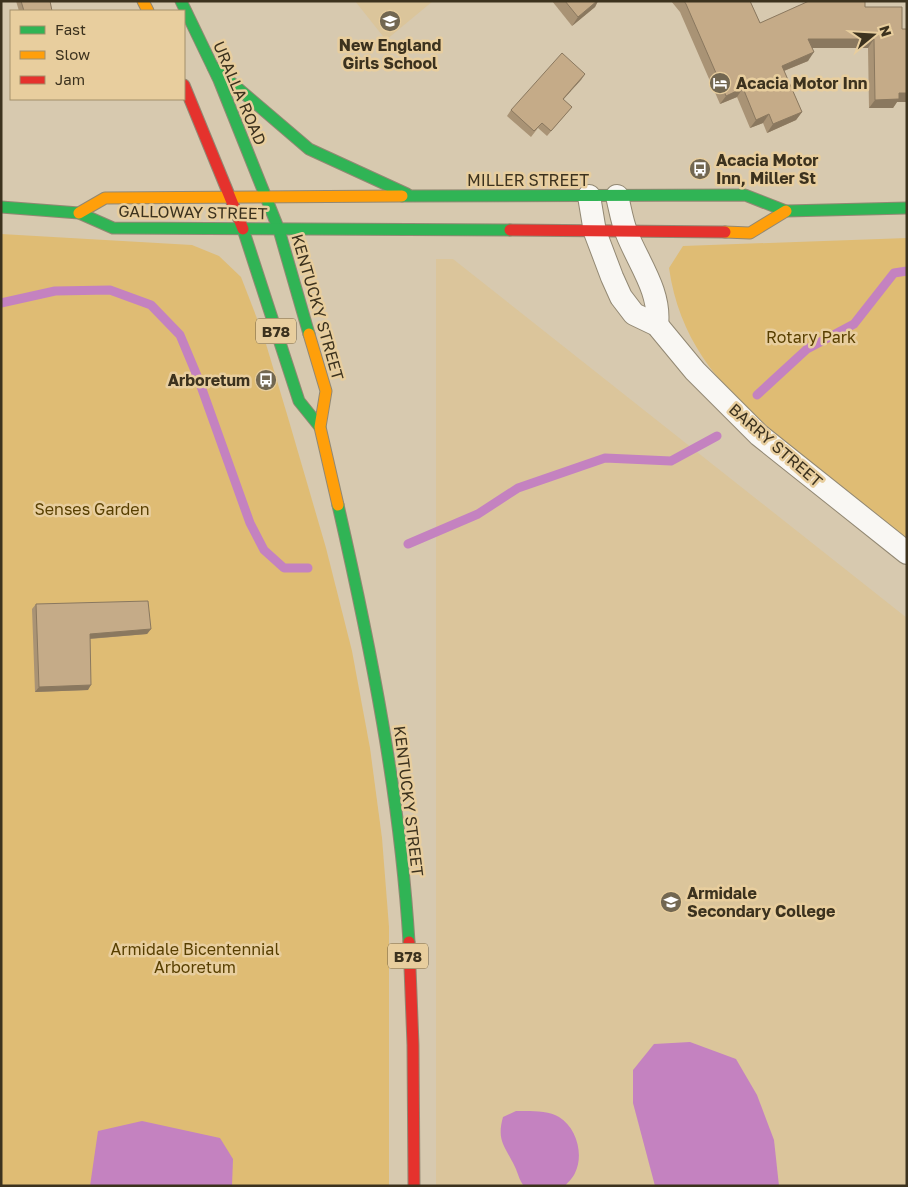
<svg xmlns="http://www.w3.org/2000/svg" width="908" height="1187" font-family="'Golos Text',sans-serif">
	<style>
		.built { fill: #dbc59b }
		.green { fill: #dfbc74 }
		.water { fill: #c482c0 }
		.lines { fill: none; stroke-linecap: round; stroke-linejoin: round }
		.stream { stroke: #c482c0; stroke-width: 9 }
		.street-casing { stroke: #928873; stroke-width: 24 }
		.fast-casing { stroke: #928873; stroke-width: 13 }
		.slow-casing { stroke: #928873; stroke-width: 13 }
		.jam-casing { stroke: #928873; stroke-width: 13 }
		.street { stroke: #f9f7f3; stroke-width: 22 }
		.fast { stroke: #30b455; stroke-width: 11 }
		.slow { stroke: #ff9f0a; stroke-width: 11 }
		.jam { stroke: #e5322d; stroke-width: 11 }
		.wall { fill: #a99375 }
		.shaded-wall { fill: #8a785f }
		.building { fill: #c5ab88; stroke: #8a785f }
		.labels { text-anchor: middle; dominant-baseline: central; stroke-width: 5; stroke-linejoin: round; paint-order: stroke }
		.shield { fill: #e8ce9e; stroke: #706144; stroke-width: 1 }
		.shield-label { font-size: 15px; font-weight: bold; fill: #3c321e }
		.poi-label { font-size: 16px; font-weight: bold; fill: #3c321e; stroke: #e8ce9e; text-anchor: start }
		.street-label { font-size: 16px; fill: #3c321e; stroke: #e8ce9e }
		.park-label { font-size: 16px; fill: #583f00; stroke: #e8ce9e }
	</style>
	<rect width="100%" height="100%" fill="#d7c9af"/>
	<g class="built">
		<path d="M355 1H433L386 40Z"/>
		<path d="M436 259H453L907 618V1186H436Z"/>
	</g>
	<g class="green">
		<path d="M1 234 192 245 219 256 241 277 263 334 289 421 326 548 352 651 370 748 382 838 389 927V1186H1Z"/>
		<path d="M907 238V539C875 513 843 488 811 462 743 408 682 360 669 268L683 246Z"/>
	</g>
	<g class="water">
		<path d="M690 1042 736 1059 757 1095 774 1140 779 1186H655L633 1103V1070L654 1044Z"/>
		<path d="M516 1111C529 1111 548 1110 559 1117 577 1128 584 1155 575 1173 573 1178 568 1182 565 1186H524C519 1180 518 1173 515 1167 506 1147 496 1142 503 1117Z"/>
		<path d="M142 1121 220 1138 233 1159 232 1186H90L98 1131Z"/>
	</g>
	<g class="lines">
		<g class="stream">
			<path d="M1 303 55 291 110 290 151 305 180 335 198 378 250 523 264 550 284 568H308"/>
			<path d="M757 395 807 349 854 324 894 273 907 271"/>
			<path d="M408 544 478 514 518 488 605 458 671 461 717 436"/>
		</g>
		<g class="street-casing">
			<g id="street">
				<path d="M589 196 595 232 612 277 621 297 634 314 657 325 695 371 759 435 907 553"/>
				<path d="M617 196C620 208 622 222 627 234 639 264 661 292 657 325"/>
			</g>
		</g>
		<g class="fast-casing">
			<g id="fast">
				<path d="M181 1 219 80 279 230 309 334"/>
				<path d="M213 67 309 149 407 194"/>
				<path d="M402 196 745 195 786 211 907 208"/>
				<path d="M1 207 79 213 113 228 510 230"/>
				<path d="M243 229 299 401 320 427"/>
				<path d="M338 505C371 649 400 795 409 942"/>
			</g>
		</g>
		<g class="slow-casing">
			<g id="slow">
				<path d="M143 1 148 11"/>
				<path d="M79 213 105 198 402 196"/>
				<path d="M725 232 750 233 786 211"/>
				<path d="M309 334 326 391 320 427 338 505"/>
			</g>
		</g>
		<g class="jam-casing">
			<g id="jam">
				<path d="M184 85 243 229"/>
				<path d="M510 230 725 232"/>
				<path d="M409 942 413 1045 414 1186"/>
			</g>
		</g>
		<use href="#street" class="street"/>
		<use href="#fast" class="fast"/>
		<use href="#slow" class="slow"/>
		<use href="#jam" class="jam"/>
	</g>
	<g class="wall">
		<path d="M16 1H50L52 11H19Z"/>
		<path d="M552 1H598L595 7 572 26Z"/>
		<path d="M671 1H750L760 23 865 7 902 29H907V102H897L893 108H869L868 48H812L808 61 784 71 802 112 796 120 767 133 763 123 750 128 737 97 720 104 680 12Z"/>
		<path d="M585 74 563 100 572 107 547 136 538 128 531 137 507 116 511 110Z"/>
		<path d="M36 604 151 629 147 634 90 639 88 690 35 692 32 609Z"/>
	</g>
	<g class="shaded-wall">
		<path d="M597 1H598L595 7 572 26 578 17Z"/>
		<path d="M808 39H874L868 48H802Z"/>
		<path d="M814 52 808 61 776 74 782 66Z"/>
		<path d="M585 74 581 80 559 104 563 99Z"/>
		<path d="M743 88 737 97 720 104 726 96Z"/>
		<path d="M899 93H907V102H897L893 108H869L875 100Z"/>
		<path d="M802 112 796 120 767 133 773 124Z"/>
		<path d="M769 114 763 123 750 128 756 120Z"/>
		<path d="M151 629 147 634 86 639 90 634Z"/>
		<path d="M91 685 88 690 35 692 39 687Z"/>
	</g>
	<g class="building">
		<path d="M21 1H50L52 11H24Z"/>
		<path d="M565 1H597L578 17Z"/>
		<path d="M684 1H750L760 23 809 1H865V7H902V29H907V93H899V99L875 100 874 39H808L814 52 782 66 802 112 773 124 769 114 756 120 743 88 726 96 686 4Z"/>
		<path d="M562 53 585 74 563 99 572 107 551 131 542 123 534 131 511 110Z"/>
		<path d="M148 601 151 629 90 634 91 685 39 687 36 604Z"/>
	</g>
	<defs>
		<g id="school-disc" transform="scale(1.125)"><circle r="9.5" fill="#726751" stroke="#e8ce9e"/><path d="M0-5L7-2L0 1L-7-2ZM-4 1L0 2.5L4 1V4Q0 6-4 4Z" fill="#fff"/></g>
		<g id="hotel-disc" transform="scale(1.125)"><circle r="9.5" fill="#726751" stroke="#e8ce9e"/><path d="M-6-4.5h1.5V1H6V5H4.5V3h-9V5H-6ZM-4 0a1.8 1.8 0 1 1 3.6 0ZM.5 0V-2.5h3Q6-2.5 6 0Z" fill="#fff"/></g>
		<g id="bus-disc" transform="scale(1.125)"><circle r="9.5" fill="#726751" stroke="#e8ce9e"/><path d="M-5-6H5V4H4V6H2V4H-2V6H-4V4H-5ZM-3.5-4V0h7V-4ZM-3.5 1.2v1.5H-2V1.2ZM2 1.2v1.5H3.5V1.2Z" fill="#fff"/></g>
	</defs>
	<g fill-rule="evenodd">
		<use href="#school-disc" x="390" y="21"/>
		<use href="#hotel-disc" x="720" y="83"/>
		<use href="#bus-disc" x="700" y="169"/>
		<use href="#bus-disc" x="266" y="380"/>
		<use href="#school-disc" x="671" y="902"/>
	</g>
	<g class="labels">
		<g class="shield">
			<rect x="256" y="318.5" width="40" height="25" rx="4"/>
			<rect x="388" y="943.5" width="40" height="25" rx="4"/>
		</g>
		<g class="shield-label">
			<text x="276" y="331">B78</text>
			<text x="408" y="956">B78</text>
		</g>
		<g class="poi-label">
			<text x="390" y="45" text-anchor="middle">New England<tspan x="390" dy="18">Girls School</tspan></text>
			<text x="736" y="83">Acacia Motor Inn</text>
			<text x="716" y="160">Acacia Motor<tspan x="716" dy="18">Inn, Miller St</tspan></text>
			<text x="250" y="380" text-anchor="end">Arboretum</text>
			<text x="687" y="893">Armidale<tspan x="687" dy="18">Secondary College</tspan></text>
		</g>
		<g class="street-label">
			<text transform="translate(240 93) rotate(67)">URALLA ROAD</text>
			<text x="528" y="180">MILLER STREET</text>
			<text transform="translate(193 212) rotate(1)">GALLOWAY STREET</text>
			<text transform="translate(318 307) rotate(74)">KENTUCKY STREET</text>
			<text transform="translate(776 445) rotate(41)">BARRY STREET</text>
			<text transform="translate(409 801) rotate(83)">KENTUCKY STREET</text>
		</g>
		<g class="park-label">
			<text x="811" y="337">Rotary Park</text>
			<text x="92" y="509">Senses Garden</text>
			<text x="195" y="949">Armidale Bicentennial<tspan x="195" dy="18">Arboretum</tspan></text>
		</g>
	</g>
	<rect width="908" height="1187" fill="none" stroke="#3c321e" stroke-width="5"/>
	<rect x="10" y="10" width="175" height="90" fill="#e8ce9e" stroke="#a3906b"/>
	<rect x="20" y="26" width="25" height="8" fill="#30b455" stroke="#a3906b"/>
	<text x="55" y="35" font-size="15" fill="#3c321e">Fast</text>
	<rect x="20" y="51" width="25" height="8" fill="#ff9f0a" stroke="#a3906b"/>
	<text x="55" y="60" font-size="15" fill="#3c321e">Slow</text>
	<rect x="20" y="76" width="25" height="8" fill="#e5322d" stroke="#a3906b"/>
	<text x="55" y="85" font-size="15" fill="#3c321e">Jam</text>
	<g transform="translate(873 35) rotate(72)" stroke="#e8ce9e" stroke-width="4" paint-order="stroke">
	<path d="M0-4L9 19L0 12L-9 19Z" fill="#3c321e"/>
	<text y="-8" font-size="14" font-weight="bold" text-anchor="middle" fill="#3c321e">N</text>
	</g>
</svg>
